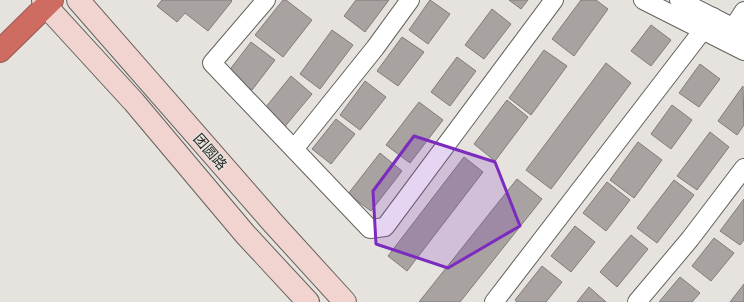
<svg xmlns="http://www.w3.org/2000/svg" width="744" height="302" font-family="'Sofia Sans Condensed','Noto Sans SC',sans-serif">
	<style>
		.building { fill: #a8a2a1; stroke: #817b7a }
		.lines { fill: none; stroke-linecap: round; stroke-linejoin: round }
		.street-casing { stroke: #64625e; stroke-width: 20 }
		.secondary-casing { stroke: #64625e; stroke-width: 24 }
		.highway-casing { stroke: #95554d; stroke-width: 24 }
		.street { stroke: #fff; stroke-width: 18 }
		.secondary { stroke: #f1d3d0; stroke-width: 22 }
		.highway { stroke: #cf6c61; stroke-width: 22 }
		.marked { fill: #7b2cbf; fill-opacity: 0.2; stroke: #7b2cbf; stroke-width: 3; stroke-linejoin: round }
		.labels { text-anchor: middle; dominant-baseline: central; stroke-width: 3; stroke-linejoin: round; paint-order: stroke }
		.street-label { font-size: 14px; fill: #2a2927; stroke: #e6e3de }
	</style>
	<rect width="100%" height="100%" fill="#e6e3de"/>
	<g class="building">
		<path d="M162 0H231L232 1 208 31 185 13 177 22 157 6Z"/>
		<path d="M283 0H286L312 20 283 57 255 35Z"/>
		<path d="M356 0H389L365 32 344 16Z"/>
		<path d="M430 0 450 14 428 44 409 30Z"/>
		<path d="M509 0H528L521 9Z"/>
		<path d="M581 0H596L608 9 574 56 552 39Z"/>
		<path d="M492 9 511 24 484 59 465 45Z"/>
		<path d="M651 25 671 40 651 66 631 51Z"/>
		<path d="M332 30 353 45 320 89 300 74Z"/>
		<path d="M402 37 424 52 398 86 377 71Z"/>
		<path d="M251 42 275 60 252 90 228 72Z"/>
		<path d="M544 50 567 66 531 115 509 98Z"/>
		<path d="M457 57 476 71 450 106 431 92Z"/>
		<path d="M606 63 631 83 551 189 526 170Z"/>
		<path d="M700 64 720 79 699 107 679 93Z"/>
		<path d="M291 76 312 94 282 130 261 113Z"/>
		<path d="M365 81 386 97 360 130 340 115Z"/>
		<path d="M743 86 744 125 737 135 718 121Z"/>
		<path d="M507 100 528 117 495 161 474 144Z"/>
		<path d="M419 102 443 120 410 163 386 145Z"/>
		<path d="M672 105 692 120 671 149 651 134Z"/>
		<path d="M336 119 355 134 331 164 312 149Z"/>
		<path d="M710 132 729 147 697 190 677 176Z"/>
		<path d="M638 142 662 160 634 198 610 180Z"/>
		<path d="M380 153 402 171 371 211 348 194Z"/>
		<path d="M464 157 483 172 407 271 388 256Z"/>
		<path d="M517 179 542 199 460 302H419Z"/>
		<path d="M674 180 694 195 657 243 637 228Z"/>
		<path d="M607 182 630 200 606 231 583 213Z"/>
		<path d="M744 199V240L740 245 720 231Z"/>
		<path d="M575 226 595 242 571 272 551 256Z"/>
		<path d="M631 235 648 249 617 287 600 272Z"/>
		<path d="M714 238 734 253 711 281 692 266Z"/>
		<path d="M542 266 562 282 546 302H517L515 300Z"/>
		<path d="M680 277 700 293 692 302H659Z"/>
		<path d="M744 284V302H730Z"/>
		<path d="M589 287 606 302H577Z"/>
	</g>
	<g class="lines">
		<g class="street-casing">
			<g id="street">
				<path d="M266 0 212 63 370 229 385 227 554 0"/>
				<path d="M643 0 744 51"/>
				<path d="M679 0 744 33"/>
				<path d="M727 37 744 11"/>
				<path d="M294 149 375 48 410 0"/>
				<path d="M494 302 713 17"/>
				<path d="M637 302 690 239 744 168"/>
			</g>
		</g>
		<g class="secondary-casing">
			<g id="secondary">
				<path d="M43 0 46 6 134 102 245 234 308 302"/>
				<path d="M78 0 273 223 345 302"/>
			</g>
		</g>
		<g class="highway-casing">
			<path id="highway" d="M0 51 52 0"/>
		</g>
		<use href="#street" class="street"/>
		<use href="#secondary" class="secondary"/>
		<use href="#highway" class="highway"/>
	</g>
	<path class="marked" d="M414 136 495 162 520 226 448 268 376 244 373 191Z"/>
	<g class="labels">
		<g class="street-label">
			<text transform="translate(210 152) rotate(49)">团圆路</text>
		</g>
	</g>
</svg>
